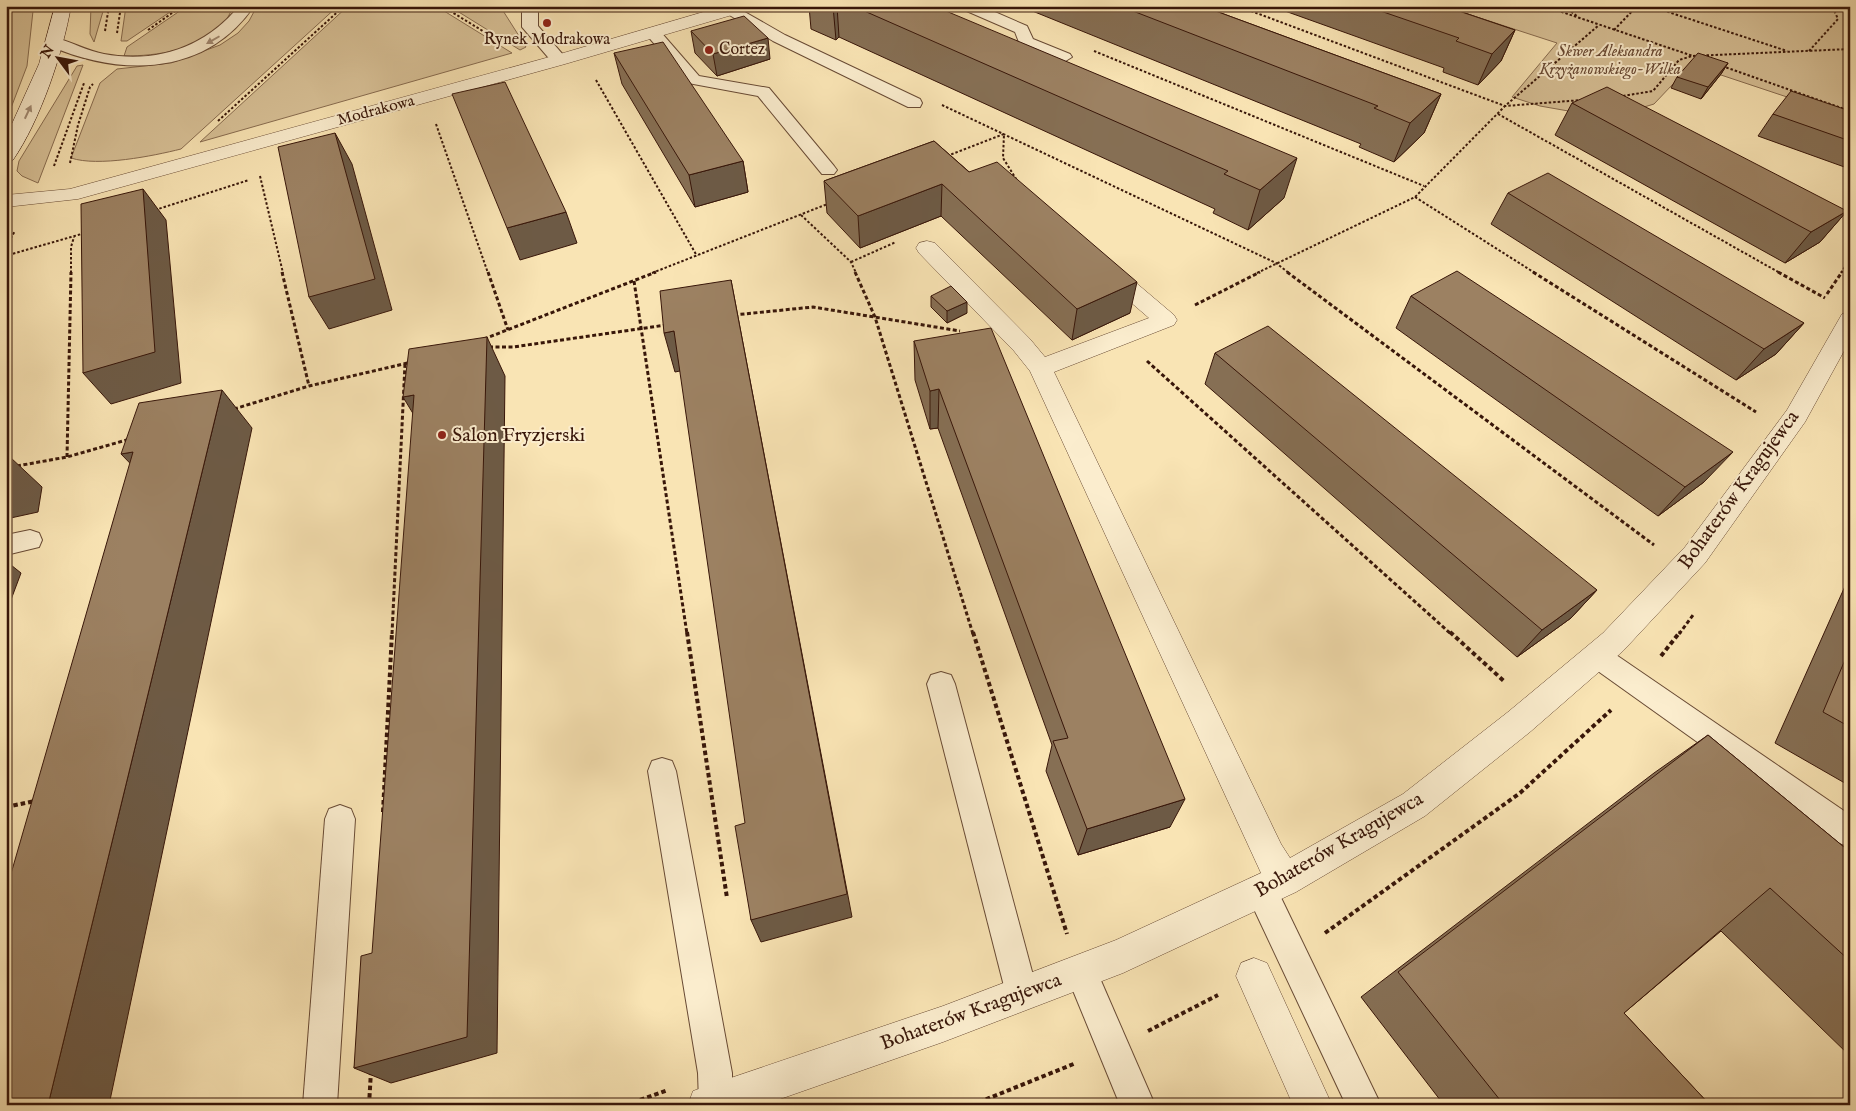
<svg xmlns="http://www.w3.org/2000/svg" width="1856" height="1111" font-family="'IM FELL English',serif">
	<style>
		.green { fill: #d8c197; stroke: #886c50 }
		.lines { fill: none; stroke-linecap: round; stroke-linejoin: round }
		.lane-casing { stroke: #684a34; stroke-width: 2 }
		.street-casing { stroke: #684a34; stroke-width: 1 }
		.secondary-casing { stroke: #381609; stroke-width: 1 }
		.path-far2 { stroke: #381609; stroke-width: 2; stroke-dasharray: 2.5 2; stroke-linecap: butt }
		.path-far1 { stroke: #381609; stroke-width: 3; stroke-dasharray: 4 2.5; stroke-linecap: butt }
		.path { stroke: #381609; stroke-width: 4; stroke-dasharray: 4.5 3; stroke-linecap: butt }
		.lane { fill: #fbedce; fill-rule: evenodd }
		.street { fill: #fbedce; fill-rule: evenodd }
		.secondary { fill: #fbedce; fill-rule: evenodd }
		.wall { fill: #866f54; stroke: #381609 }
		.shaded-wall { fill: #6d5a45; stroke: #381609 }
		.building { fill: #9c8162; stroke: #381609 }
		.oneway { fill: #a38c75 }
		.poi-dot { fill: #8f2418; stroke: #fbedce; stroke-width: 2 }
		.labels { text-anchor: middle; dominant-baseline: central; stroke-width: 4; stroke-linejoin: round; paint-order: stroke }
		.far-poi-label { font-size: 16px; fill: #381609; stroke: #fbedce }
		.far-park-label { font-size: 16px; font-style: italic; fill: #684934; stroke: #fbedce }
		.far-street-label { font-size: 16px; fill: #381609; stroke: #fbedce }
		.poi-label { font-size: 20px; fill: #381609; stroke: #fbedce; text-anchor: start }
		.street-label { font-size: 20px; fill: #381609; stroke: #fbedce }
	</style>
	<rect width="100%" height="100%" fill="#f9e4b4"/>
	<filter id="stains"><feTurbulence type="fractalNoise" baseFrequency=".004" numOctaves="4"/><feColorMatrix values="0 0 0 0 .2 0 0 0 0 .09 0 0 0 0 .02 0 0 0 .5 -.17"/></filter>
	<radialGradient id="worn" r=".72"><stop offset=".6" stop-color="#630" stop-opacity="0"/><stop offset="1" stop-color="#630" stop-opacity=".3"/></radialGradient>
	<g class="green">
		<path d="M6 6H32L33 11 27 66 6 121Z"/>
		<path d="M91 6H103L104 8 94 42 90 34Z"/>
		<path d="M126 6H179L127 41H121Z"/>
		<path d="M187 6H234C230 12 227 21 222 26 195 50 159 56 124 56L127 47Z"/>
		<path d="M257 6H338L181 149C153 156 98 167 71 158L100 83 117 69 171 63 220 45 238 33 249 21Z"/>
		<path d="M348 6H436L512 53 200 142Z"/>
		<path d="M449 6H500L526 47 520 50Z"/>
		<path d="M1443 6H1850V118L1691 65 1654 104 1608 118 1540 106 1512 97 1557 43Z"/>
		<path d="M83 65 38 183 22 176 17 171 19 161 77 66Z"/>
	</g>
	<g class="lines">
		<g class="lane-casing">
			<g id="lane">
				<path d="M239 6H254C206 76 122 77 50 46L48 43 56 38C72 42 87 51 104 54 156 64 206 47 239 6Z"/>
				<path d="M960 6H981L1027 26 1033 39 1070 54 1072 57 1064 62 1020 45 1015 32 962 9Z"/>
				<path d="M1210 6H1227L1228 7 1220 12Z"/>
				<path d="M530 7 538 12V26L565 57 567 60 565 63H553L522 27V12Z"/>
				<path d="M726 7H736L785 35 920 99 922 103 920 107H908L773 41 726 13 723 10Z"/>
				<path d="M653 28 659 30 699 76 769 88 834 166 837 170 834 174H822L758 96 688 83 645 33Z"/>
				<path d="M30 530 39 533 42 540 39 547 6 555V535Z"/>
				<path d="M1597 644 1606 648 1850 815V847L1839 843 1588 664 1584 656 1588 648Z"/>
				<path d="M941 672 951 675 955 684 1038 994 1034 1006 1022 1010 1010 1006 1006 994 927 684 931 675Z"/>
				<path d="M662 758 672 761 676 771 732 1073V1105H700L699 1102 698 1073 648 771 652 761Z"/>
				<path d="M340 805 351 809 355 819 337 1105H303L325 819 329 809Z"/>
				<path d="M1261 874 1272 879 1381 1105H1346L1245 890 1250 879Z"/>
				<path d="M1081 955 1092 960 1155 1105H1120L1065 971 1070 960Z"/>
			</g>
		</g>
		<g class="street-casing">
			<g id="street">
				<path d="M724 6H751L749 10 565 64 78 199 6 207V195L70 189 553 56Z"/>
				<path d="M927 241 935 243 1030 339 1045 357 1149 318 1099 275 1096 270 1099 265 1107 263 1115 265 1174 315 1177 320 1174 325 1054 372 1281 844 1290 858 1403 794 1508 712 1603 633 1685 547 1787 410 1842 314 1850 311V340L1805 422 1705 563 1623 651 1530 732 1425 816 1296 892 1123 973 943 1042 763 1105H688L693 1091 707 1086 943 1006 1116 940 1261 873 1030 371 1014 351 919 253 916 248 919 243Z"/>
				<path d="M1254 958 1267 963 1332 1105H1293L1236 976 1241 963Z"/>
			</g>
		</g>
		<g class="secondary-casing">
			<path id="secondary" d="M55 6H71C63 53 40 121 13 160L6 162V137L39 64Z"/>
		</g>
		<g class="path-far2">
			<path d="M442 6 504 44"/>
			<path d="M1544 6 1693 56"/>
			<path d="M1564 6 1578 17"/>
			<path d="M1650 6 1787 51"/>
			<path d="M1251 11 1505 106 1582 100"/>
			<path d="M148 30 182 6"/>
			<path d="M1614 30 1637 6"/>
			<path d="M105 31 109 6"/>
			<path d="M117 33 121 6"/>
			<path d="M1094 51 1424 186"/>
			<path d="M1809 51 1838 19 1834 10 1826 6"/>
			<path d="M1722 66 1850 111"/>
			<path d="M596 80 697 256"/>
			<path d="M1623 96 1653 91 1679 60 1692 56 1850 49"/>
			<path d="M942 105 1276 263 1289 273"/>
			<path d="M1498 114 1780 273"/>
			<path d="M218 121 344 6"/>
			<path d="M436 124 488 273"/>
			<path d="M947 156 1004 134 1003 158 1018 182"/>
			<path d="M70 163 78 125 90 87 93 84"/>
			<path d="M54 166 84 83"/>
			<path d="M260 176 283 273"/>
			<path d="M1415 197 1535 273"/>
			<path d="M155 210 249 180"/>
			<path d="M801 215 851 262 856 273"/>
			<path d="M6 246 15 231"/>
			<path d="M851 262 896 242"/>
			<path d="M6 265 12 254 85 233"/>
			<path d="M71 273V247L74 237"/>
			<path d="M652 273 830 203"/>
			<path d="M1257 273 1415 197 1505 106 1599 25"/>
			<path d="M1841 273 1850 259"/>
		</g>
		<g class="path-far1">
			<path d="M282 272 309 386"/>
			<path d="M488 272 508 330"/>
			<path d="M855 272 875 317 973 634"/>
			<path d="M1287 272 1654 545"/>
			<path d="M1533 272 1756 412"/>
			<path d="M1778 272 1825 298"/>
			<path d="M634 281 687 634"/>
			<path d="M1827 294 1842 272"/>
			<path d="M1195 305 1260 272"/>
			<path d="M734 315 813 307 960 331"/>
			<path d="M484 339 656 272"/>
			<path d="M489 347H513L666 325"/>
			<path d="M1147 361 1451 634"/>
			<path d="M234 409 309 386 412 362"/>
			<path d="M67 457 71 272"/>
			<path d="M17 466 67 457 130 439"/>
			<path d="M392 634 405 364"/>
			<path d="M1679 634 1693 615"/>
		</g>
		<g class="path">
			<path d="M687 632 727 898"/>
			<path d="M973 632 1067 934"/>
			<path d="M1450 632 1505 682"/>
			<path d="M1661 656 1680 632"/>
			<path d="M6 807 35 801"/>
			<path d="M383 812 392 632"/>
			<path d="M1325 933 1520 793 1611 710"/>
			<path d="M1148 1031 1218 995"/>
			<path d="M369 1105 371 1071"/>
			<path d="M626 1105 668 1090"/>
			<path d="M972 1105 1076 1063"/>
		</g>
		<use href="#lane" class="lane"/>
		<use href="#street" class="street"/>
		<use href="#secondary" class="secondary"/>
	</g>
	<g class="wall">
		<path d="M809 6H934L1284 198 1248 230 1213 213 1215 209 839 37 836 40 811 29Z"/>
		<path d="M1020 6H1202L1441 94 1424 133 1394 162 1359 147 1361 144Z"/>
		<path d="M1271 6H1444L1515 30 1501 61 1478 85 1443 72 1444 68Z"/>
		<path d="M691 31 770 59 717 76 695 53Z"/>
		<path d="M614 53 743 161 748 192 695 207 622 84Z"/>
		<path d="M1728 63 1721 74 1701 99 1671 88 1677 77Z"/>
		<path d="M1572 103 1847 211 1820 242 1785 263 1555 135Z"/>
		<path d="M1850 111V169L1758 136 1773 114Z"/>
		<path d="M934 141 1130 313 1072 340 941 216 860 248 827 213 824 181Z"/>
		<path d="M1508 193 1804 323 1776 354 1736 380 1491 224Z"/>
		<path d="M931 296 967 313 947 323 931 307Z"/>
		<path d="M1411 296 1704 482 1658 516 1396 328Z"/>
		<path d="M914 341 1170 827 1078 855 1046 771 1052 745 938 428 930 429 915 380Z"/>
		<path d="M1215 353 1597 590 1571 618 1517 657 1205 384Z"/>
		<path d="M1850 575V786L1775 743Z"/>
		<path d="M1708 735 1850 852V1056L1721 931 1624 1013 1710 1105H1444L1361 997 1654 773Z"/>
	</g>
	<g class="shaded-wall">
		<path d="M833 6H837L839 37 836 40Z"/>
		<path d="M1515 30 1501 61 1478 85 1492 54Z"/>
		<path d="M768 38 770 59 717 76 713 54Z"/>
		<path d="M1728 63 1721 74 1701 99 1708 87Z"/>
		<path d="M1441 94 1424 133 1394 162 1410 123Z"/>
		<path d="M335 133 352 164 392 310 329 329 309 297Z"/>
		<path d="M1297 158 1284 198 1248 230 1260 190Z"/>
		<path d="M743 161 748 192 695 207 689 175Z"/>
		<path d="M942 184 941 216 860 248 858 216Z"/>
		<path d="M143 189 166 220 181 383 111 404 83 373Z"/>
		<path d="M1847 211 1820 242 1785 263 1811 232Z"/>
		<path d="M566 212 577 243 520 260 507 228Z"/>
		<path d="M731 280 852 917 761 942 751 920Z"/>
		<path d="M1137 282 1130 313 1072 340 1077 309Z"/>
		<path d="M967 302V313L947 323V311Z"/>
		<path d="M1804 323 1776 354 1736 380 1764 349Z"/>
		<path d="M674 331 685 370 675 372 664 333Z"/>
		<path d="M487 337 505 376 497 1053 391 1083 354 1068Z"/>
		<path d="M939 389 938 428 930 429V391Z"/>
		<path d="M222 390 252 428 109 1105H48Z"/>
		<path d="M414 395 426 435 403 397Z"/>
		<path d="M133 452 157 491 121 454Z"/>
		<path d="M1733 452 1704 482 1658 516 1685 487Z"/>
		<path d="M10 457 42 487 38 512 6 519V473Z"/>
		<path d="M6 561 21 573 6 613Z"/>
		<path d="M1597 590 1571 618 1517 657 1542 630Z"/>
		<path d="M1185 799 1170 827 1078 855 1087 829Z"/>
	</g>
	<g class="building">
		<path d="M853 6H934L1297 158 1260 190 1224 174 1228 171Z"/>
		<path d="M1120 6H1202L1441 94 1410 123 1374 108 1378 106Z"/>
		<path d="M1366 6H1444L1515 30 1492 54 1456 41 1459 38Z"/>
		<path d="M744 16 768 38 713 54 691 31Z"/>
		<path d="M663 42 743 161 689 175 614 53Z"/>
		<path d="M1698 53 1728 63 1708 87 1677 77Z"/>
		<path d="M505 82 566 212 507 228 452 94Z"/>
		<path d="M1607 87 1847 211 1811 232 1572 103Z"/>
		<path d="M1791 91 1850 111V141L1773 114Z"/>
		<path d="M335 133 375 279 309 297 278 147Z"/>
		<path d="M934 141 969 172 997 162 1137 282 1077 309 942 184 858 216 824 181Z"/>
		<path d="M1548 173 1804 323 1764 349 1508 193Z"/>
		<path d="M143 189 155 352 83 373 81 204Z"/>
		<path d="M1457 271 1733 452 1685 487 1411 296Z"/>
		<path d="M731 280 847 894 751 920 735 826 745 823 674 331 664 333 660 291Z"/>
		<path d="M951 286 967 302 947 311 931 296Z"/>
		<path d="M1268 326 1597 590 1542 630 1215 353Z"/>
		<path d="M991 328 1185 799 1087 829 1053 741 1068 738 939 389 930 391 914 341Z"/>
		<path d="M487 337 467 1037 354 1068 361 956 372 953 414 395 403 397 409 349Z"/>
		<path d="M222 390 48 1105H6V891L133 452 121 454 139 403Z"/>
		<path d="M6 457H10L6 473Z"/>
		<path d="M1850 648V727L1823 712Z"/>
		<path d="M1708 735 1850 852V961L1770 888 1624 1013 1710 1105H1504L1398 972Z"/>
	</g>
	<defs><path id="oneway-solid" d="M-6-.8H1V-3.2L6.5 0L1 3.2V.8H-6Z" transform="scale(1.25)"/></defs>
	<g class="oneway">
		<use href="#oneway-solid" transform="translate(213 40) rotate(150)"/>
		<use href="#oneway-solid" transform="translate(28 112) rotate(-65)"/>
	</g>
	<g class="poi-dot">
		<circle cx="547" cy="23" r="5"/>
		<circle cx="709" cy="50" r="5"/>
		<circle cx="442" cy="435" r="5"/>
	</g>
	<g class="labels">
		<g class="far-poi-label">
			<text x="547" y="40">Rynek Modrakowa</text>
			<text x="719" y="50" text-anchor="start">Cortez</text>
		</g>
		<g class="far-park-label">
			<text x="1610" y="52">Skwer Aleksandra<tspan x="1610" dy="18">Krzyżanowskiego-Wilka</tspan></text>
		</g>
		<g class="far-street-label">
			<text transform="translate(376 111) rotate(-15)">Modrakowa</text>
		</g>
		<g class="poi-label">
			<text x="452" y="435">Salon Fryzjerski</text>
		</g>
		<g class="street-label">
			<text transform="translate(1739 490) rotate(-54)">Bohaterów Kragujewca</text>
			<text transform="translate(1339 845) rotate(-30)">Bohaterów Kragujewca</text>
			<text transform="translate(971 1012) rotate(-20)">Bohaterów Kragujewca</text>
		</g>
	</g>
	<rect width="1856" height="1111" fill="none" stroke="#f9e4b4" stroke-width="25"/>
	<rect x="8" y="8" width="1841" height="1096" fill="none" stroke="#381609" stroke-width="2.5"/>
	<rect x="12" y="12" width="1831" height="1086" fill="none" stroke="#381609"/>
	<g transform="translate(58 58) rotate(302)" stroke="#fbedce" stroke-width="4" paint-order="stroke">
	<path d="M0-4L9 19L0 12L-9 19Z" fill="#381609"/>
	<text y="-8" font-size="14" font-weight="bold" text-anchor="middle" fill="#381609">N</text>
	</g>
	<rect width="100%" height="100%" filter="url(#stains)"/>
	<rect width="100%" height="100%" fill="url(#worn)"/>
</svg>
